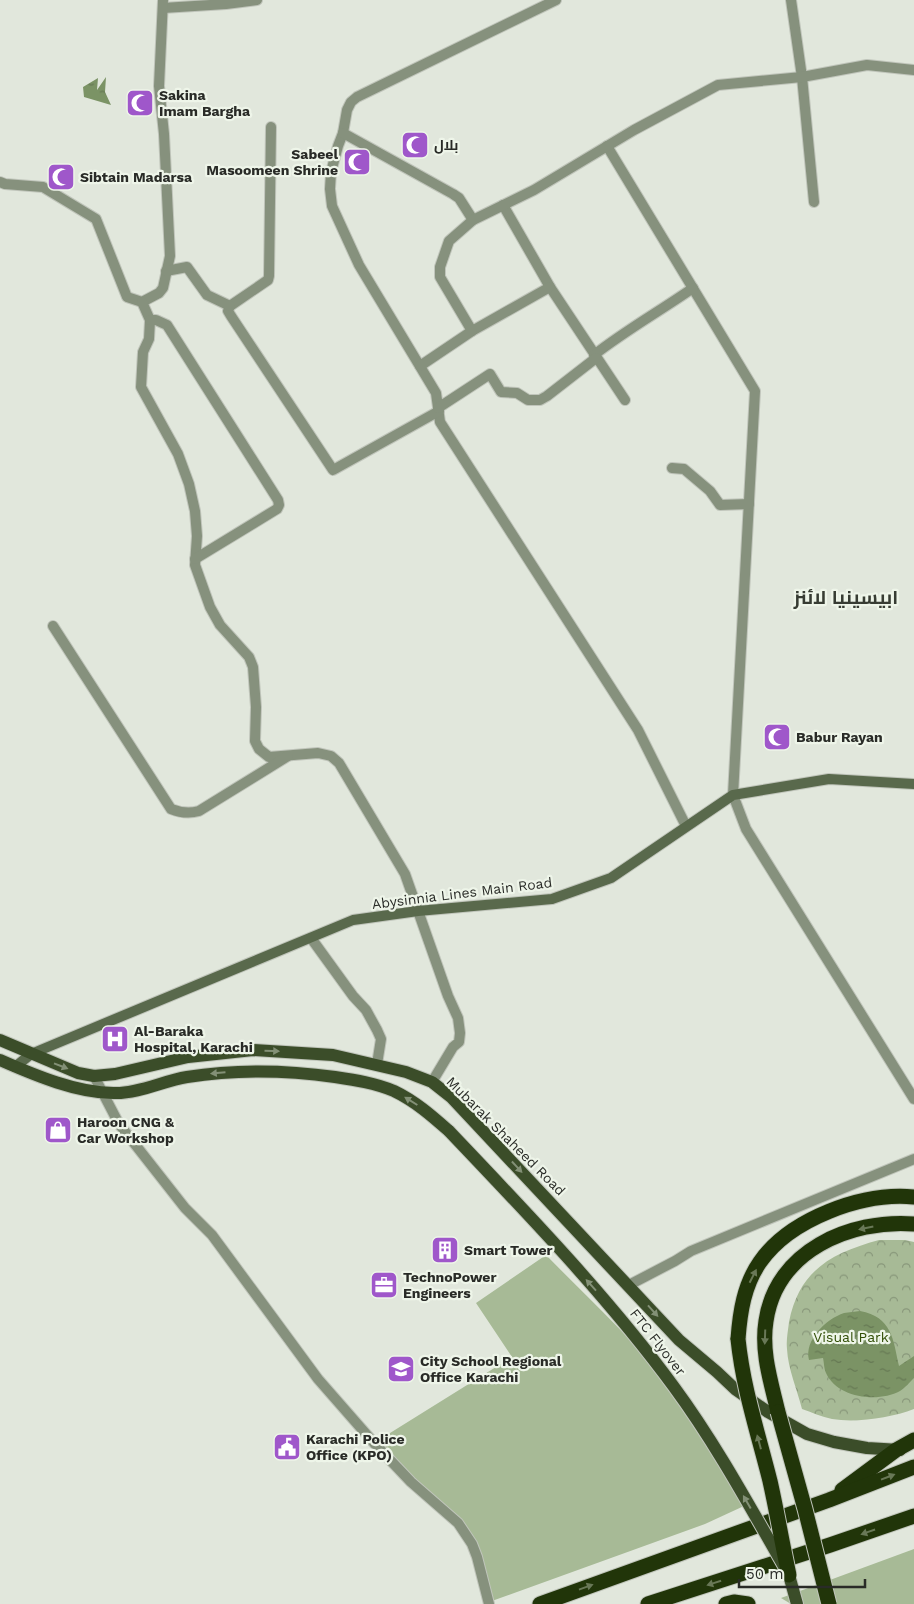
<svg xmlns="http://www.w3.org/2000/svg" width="914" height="1604" font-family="'Work Sans',Cairo,sans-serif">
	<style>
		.grass { fill: #a7ba96 }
		.park { fill: url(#park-crowns) }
		.water { fill: url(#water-ripples) }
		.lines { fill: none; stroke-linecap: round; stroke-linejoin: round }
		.street-casing { stroke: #c0c5bb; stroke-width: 12 }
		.secondary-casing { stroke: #c0c5bb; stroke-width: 12 }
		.primary-casing { stroke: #c0c5bb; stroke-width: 14 }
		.highway-casing { stroke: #c0c5bb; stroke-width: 17 }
		.street { stroke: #86917d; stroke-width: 10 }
		.secondary { stroke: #59694c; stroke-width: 10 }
		.primary { stroke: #3b4d29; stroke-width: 12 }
		.highway { stroke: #213509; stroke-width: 15 }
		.primary-bridge-casing { stroke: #c0c5bb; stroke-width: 14; stroke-linecap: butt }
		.highway-bridge-casing { stroke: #c0c5bb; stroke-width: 17; stroke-linecap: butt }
		.primary-bridge { stroke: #3b4d29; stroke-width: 12 }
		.highway-bridge { stroke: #213509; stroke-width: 15 }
		.oneway { fill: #839076 }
		.oneway2 { fill: #697857 }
		.labels { text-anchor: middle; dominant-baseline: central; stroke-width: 4.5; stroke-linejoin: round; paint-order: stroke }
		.poi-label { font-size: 14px; font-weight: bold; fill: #292b27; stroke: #eef5e9; text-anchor: start }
		.street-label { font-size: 14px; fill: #292b27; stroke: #eef5e9 }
		.park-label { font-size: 14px; fill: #324f07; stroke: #eef5e9 }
		.district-label { font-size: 19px; font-weight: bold; fill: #373c33; stroke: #eef5e9 }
	</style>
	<defs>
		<pattern id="park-crowns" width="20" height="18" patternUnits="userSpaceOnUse" patternTransform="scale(1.25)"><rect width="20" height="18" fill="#a7ba96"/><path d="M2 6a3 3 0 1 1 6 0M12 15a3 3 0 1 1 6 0" fill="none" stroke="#88977a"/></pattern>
		<pattern id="water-ripples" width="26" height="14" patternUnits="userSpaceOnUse" patternTransform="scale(1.25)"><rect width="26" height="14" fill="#7b9365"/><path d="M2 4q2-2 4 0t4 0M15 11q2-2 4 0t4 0" fill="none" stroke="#657853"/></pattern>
	</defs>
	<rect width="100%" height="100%" fill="#e1e7dc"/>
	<g class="grass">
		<path d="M546 1255C587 1297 631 1337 667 1383 696 1421 719 1464 744 1506L705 1524 489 1602 472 1544 374 1443 512 1357 476 1303Z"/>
		<path d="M914 1549V1604H791L781 1598Z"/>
	</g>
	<path class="park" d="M879 1240H905L914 1242V1409C891 1418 856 1423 832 1419 822 1417 811 1412 802 1409 797 1389 788 1369 787 1349 786 1340 788 1331 789 1322 799 1270 832 1253 879 1240Z"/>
	<g class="water">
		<path d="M106 77 105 92 111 105 84 97 83 87 98 78 97 90Z"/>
		<path d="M860 1311C892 1317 893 1339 899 1366L914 1356V1378C910 1382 905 1388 900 1391 878 1403 837 1398 826 1373 824 1369 824 1362 823 1358L809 1360C804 1340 826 1319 844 1313 849 1312 855 1312 860 1311Z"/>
	</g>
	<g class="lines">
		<g class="street-casing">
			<g id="street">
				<path d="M556 0 357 97 351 102 347 110 343 133 338 146 331 172 330 189 332 206 359 265 436 393 440 422 638 730 686 826"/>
				<path d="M791 0 802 77 814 202"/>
				<path d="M163 8 226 4 257 0"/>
				<path d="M271 127 269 276 268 280 230 306 228 311 231 316 333 470 439 411"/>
				<path d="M343 133 453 194 459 198 473 220"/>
				<path d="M607 146 755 391 733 795 746 829 914 1099"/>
				<path d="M0 182 5 184 43 187 96 219 127 297 142 302 159 293 163 288 170 256 164 134 159 86 163 0"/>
				<path d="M503 205 550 287 625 400"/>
				<path d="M166 271 187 267 207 295 230 306"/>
				<path d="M142 302 150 320 149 339 143 352 141 387 178 454 189 484 195 511 197 536 195 565 210 607 220 625 249 657 253 667 256 707 255 741 259 749 269 757 318 753 331 756 339 763 405 874 448 996 458 1018 460 1033 459 1042 453 1047 432 1082"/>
				<path d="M150 320H156L167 325 278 500 279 505 277 509 195 559"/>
				<path d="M472 331 550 287"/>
				<path d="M594 355C626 330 660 311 693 288"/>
				<path d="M420 366 472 331 440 277V267L449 241 473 220 534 190 634 130 718 85 802 77 867 65 914 70"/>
				<path d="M438 408 490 374 501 392 517 393 528 400H540L547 396 596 358"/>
				<path d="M672 468 684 469 710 491 720 505 749 504"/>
				<path d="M53 626 171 809C181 813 189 814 199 811L288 756"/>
				<path d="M311 938 353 996 366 1010 377 1030 381 1039 377 1064"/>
				<path d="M94 1076 119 1124 185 1208 212 1235 318 1379 374 1443 411 1482 458 1523 472 1544 477 1557 489 1604"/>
				<path d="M629 1285 675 1261 691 1251 914 1159"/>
			</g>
		</g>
		<g class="secondary-casing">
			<path id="secondary" d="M15 1067 31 1054 353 920 418 911 552 899 611 878 733 795 829 779 914 784"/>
		</g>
		<g class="primary-casing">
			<g id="primary">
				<path d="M0 1040 78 1073 94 1076 115 1074 188 1057 253 1050 333 1055 406 1072 432 1082 451 1097 679 1340 717 1372 735 1389 768 1412 807 1434 834 1442 867 1448 900 1450"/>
				<path d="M0 1060C34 1075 79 1094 116 1093 140 1093 163 1081 187 1077 237 1069 285 1070 335 1077 355 1080 375 1083 394 1091 415 1101 432 1116 449 1131"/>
				<path d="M789 1575 797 1604"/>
			</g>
		</g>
		<g class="highway-casing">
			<g id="highway">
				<path d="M738 1339C740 1312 744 1285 760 1262 790 1219 862 1192 914 1197"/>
				<path d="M778 1412C771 1382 761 1352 766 1321 776 1251 850 1219 914 1224"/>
				<path d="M842 1490 896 1450 914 1440"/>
				<path d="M540 1604 829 1500 914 1467"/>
				<path d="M648 1604 830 1545 914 1516"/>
				<path d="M726 1604 734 1602 748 1604"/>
			</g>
		</g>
		<use href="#street" class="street"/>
		<use href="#secondary" class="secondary"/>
		<use href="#primary" class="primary"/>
		<use href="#highway" class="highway"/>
		<g class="primary-bridge-casing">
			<path id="primary-bridge" d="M449 1131C526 1212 608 1297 674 1387 716 1444 750 1507 785 1568"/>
		</g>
		<g class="highway-bridge-casing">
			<g id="highway-bridge">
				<path d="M738 1339C743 1388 758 1433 770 1481 777 1512 782 1543 789 1575"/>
				<path d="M778 1412 805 1509 829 1604"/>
			</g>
		</g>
		<use href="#primary-bridge" class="primary-bridge"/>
		<use href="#highway-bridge" class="highway-bridge"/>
	</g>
	<defs><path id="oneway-solid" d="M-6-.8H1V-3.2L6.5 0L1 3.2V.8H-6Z" transform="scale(1.25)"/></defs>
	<g class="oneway">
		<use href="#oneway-solid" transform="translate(272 1051) rotate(2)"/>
		<use href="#oneway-solid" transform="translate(61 1066) rotate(21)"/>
		<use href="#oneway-solid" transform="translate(218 1073) rotate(175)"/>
		<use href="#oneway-solid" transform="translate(411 1101) rotate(-148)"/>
		<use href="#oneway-solid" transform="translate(517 1167) rotate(47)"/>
		<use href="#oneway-solid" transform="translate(591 1285) rotate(-132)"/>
		<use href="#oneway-solid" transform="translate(653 1311) rotate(48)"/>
		<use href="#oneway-solid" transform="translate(747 1502) rotate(-120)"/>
	</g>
	<g class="oneway2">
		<use href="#oneway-solid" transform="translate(866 1228) rotate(168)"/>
		<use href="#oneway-solid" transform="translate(753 1276) rotate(-63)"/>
		<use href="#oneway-solid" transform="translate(765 1337) rotate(92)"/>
		<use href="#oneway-solid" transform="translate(759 1442) rotate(-105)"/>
		<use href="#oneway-solid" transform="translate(888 1477) rotate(-21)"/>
		<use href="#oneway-solid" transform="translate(868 1532) rotate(161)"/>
		<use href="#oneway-solid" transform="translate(714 1583) rotate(162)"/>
		<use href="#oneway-solid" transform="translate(586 1587) rotate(-20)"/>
	</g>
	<defs>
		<g id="mosque-square" transform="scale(1.4375)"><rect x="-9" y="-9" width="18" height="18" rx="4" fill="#9f57ca" stroke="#eef5e9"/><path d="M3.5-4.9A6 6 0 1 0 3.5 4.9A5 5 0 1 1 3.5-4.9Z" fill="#fff"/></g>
		<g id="hospital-square" transform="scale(1.4375)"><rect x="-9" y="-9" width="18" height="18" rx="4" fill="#9f57ca" stroke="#eef5e9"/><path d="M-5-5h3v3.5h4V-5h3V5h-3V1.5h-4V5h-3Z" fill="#fff"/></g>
		<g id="shop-square" transform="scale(1.4375)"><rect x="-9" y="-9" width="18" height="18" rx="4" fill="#9f57ca" stroke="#eef5e9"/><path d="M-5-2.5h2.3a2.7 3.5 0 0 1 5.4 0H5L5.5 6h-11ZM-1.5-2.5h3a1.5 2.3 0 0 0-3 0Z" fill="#fff"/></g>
		<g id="building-square" transform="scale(1.4375)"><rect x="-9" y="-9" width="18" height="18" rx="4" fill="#9f57ca" stroke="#eef5e9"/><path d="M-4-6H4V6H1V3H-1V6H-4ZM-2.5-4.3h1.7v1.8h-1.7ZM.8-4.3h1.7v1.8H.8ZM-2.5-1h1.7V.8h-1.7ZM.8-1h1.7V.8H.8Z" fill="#fff"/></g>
		<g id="office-square" transform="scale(1.4375)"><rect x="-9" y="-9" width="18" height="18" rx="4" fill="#9f57ca" stroke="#eef5e9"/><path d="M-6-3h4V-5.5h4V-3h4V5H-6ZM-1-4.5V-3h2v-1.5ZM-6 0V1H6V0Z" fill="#fff"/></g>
		<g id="school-square" transform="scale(1.4375)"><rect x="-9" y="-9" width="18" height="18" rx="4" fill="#9f57ca" stroke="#eef5e9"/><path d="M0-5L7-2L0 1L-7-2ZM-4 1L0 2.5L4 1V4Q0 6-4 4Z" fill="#fff"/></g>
		<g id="civic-square" transform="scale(1.4375)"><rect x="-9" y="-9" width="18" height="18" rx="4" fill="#9f57ca" stroke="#eef5e9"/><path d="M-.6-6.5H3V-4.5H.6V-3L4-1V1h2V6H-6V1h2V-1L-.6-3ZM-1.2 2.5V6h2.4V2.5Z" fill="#fff"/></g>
	</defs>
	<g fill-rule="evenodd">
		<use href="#mosque-square" x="140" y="103"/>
		<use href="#mosque-square" x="415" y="145"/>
		<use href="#mosque-square" x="357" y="162"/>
		<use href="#mosque-square" x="61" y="177"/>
		<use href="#mosque-square" x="777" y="737"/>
		<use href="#hospital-square" x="115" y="1039"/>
		<use href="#shop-square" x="58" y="1130"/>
		<use href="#building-square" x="445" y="1250"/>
		<use href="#office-square" x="384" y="1285"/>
		<use href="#school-square" x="401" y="1369"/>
		<use href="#civic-square" x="287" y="1447"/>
	</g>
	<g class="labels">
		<g class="poi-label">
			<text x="159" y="95">Sakina<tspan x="159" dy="16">Imam Bargha</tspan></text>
			<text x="434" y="145">بلال</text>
			<text x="338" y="154" text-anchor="end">Sabeel<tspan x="338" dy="16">Masoomeen Shrine</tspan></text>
			<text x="80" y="177">Sibtain Madarsa</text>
			<text x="796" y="737">Babur Rayan</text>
			<text x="134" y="1031">Al-Baraka<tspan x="134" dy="16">Hospital, Karachi</tspan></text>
			<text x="77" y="1122">Haroon CNG &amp;<tspan x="77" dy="16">Car Workshop</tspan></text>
			<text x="464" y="1250">Smart Tower</text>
			<text x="403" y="1277">TechnoPower<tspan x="403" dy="16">Engineers</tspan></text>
			<text x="420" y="1361">City School Regional<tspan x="420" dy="16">Office Karachi</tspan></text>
			<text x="306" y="1439">Karachi Police<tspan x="306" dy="16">Office (KPO)</tspan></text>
		</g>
		<g class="street-label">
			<text transform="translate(462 893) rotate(-7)">Abysinnia Lines Main Road</text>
			<text transform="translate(506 1136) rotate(45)">Mubarak Shaheed Road</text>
			<text transform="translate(658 1342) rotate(52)">FTC Flyover</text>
		</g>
		<g class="park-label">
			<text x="851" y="1337">Visual Park</text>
		</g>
		<g class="district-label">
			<text x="846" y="597">ابيسينيا لائنز</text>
		</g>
	</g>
	<path d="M739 1579v8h126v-8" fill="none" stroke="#292b27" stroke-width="2.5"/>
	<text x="746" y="1579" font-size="15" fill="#292b27" stroke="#eef5e9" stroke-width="4" paint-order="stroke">50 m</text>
</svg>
